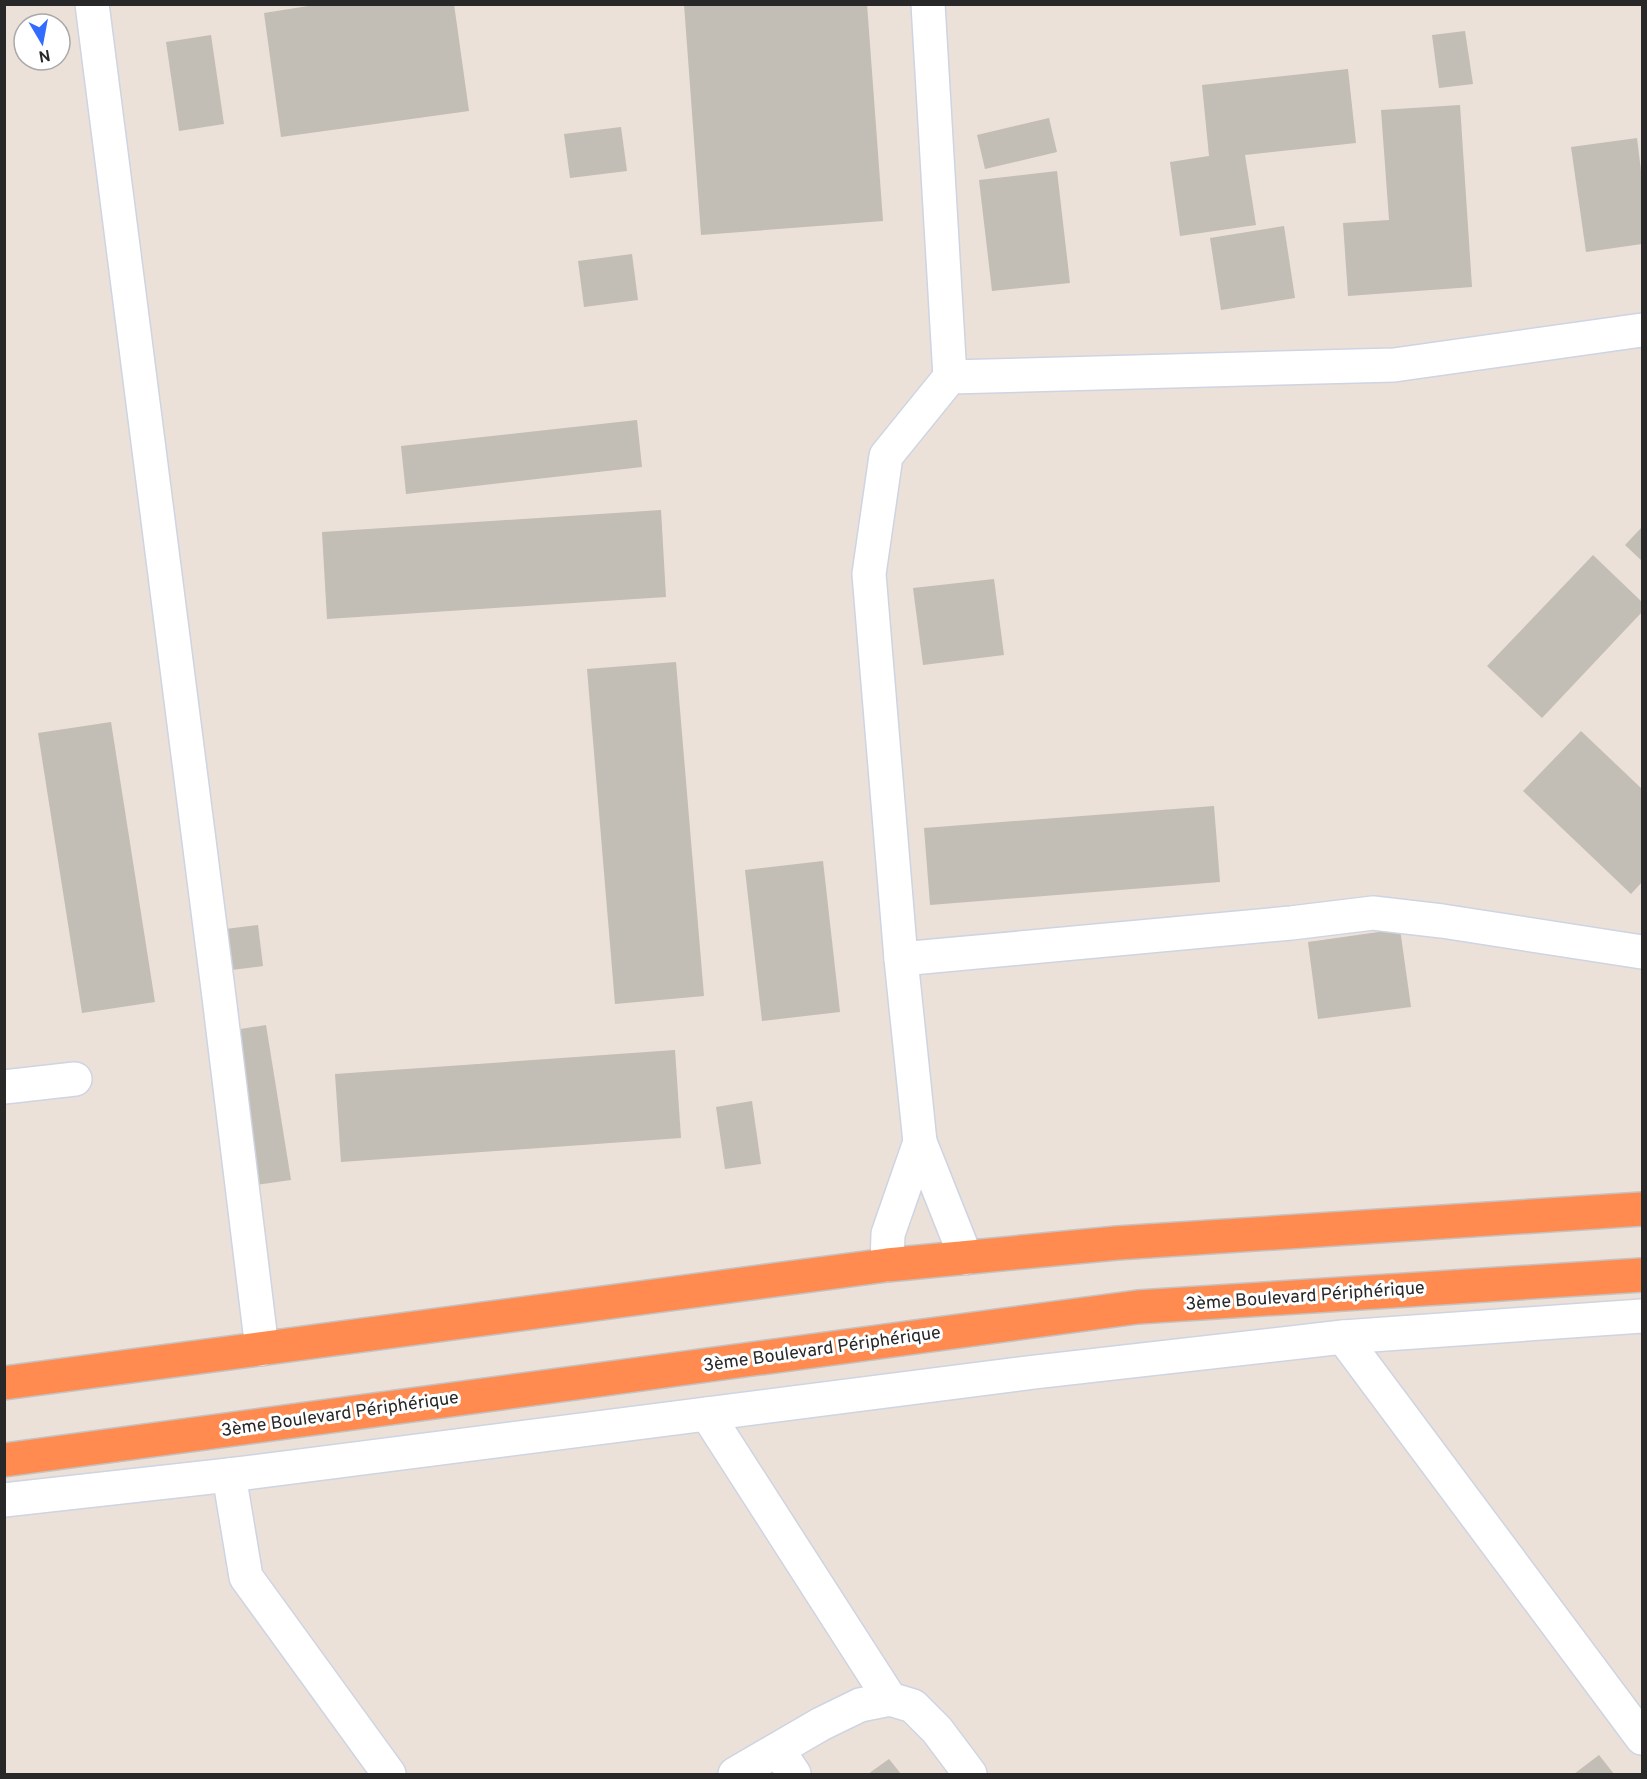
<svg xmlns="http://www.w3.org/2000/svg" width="1647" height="1779" font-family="Overpass,sans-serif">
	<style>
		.building { fill: #c2bdb5 }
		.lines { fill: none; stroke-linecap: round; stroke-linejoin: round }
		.minor-casing { stroke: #ced4e2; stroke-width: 36 }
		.highway-casing { stroke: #c3c3c3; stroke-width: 36 }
		.minor { stroke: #fff; stroke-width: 33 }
		.highway { stroke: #ff8b50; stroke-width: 33 }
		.labels { text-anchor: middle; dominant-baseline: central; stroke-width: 6; stroke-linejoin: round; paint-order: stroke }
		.street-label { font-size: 18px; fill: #282828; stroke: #fff }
	</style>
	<rect width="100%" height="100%" fill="#ebe1d9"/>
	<g class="building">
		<path d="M321 4H454L469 111 281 137 264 13Z"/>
		<path d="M684 4H867L883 221 701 235Z"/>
		<path d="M1465 31 1473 84 1439 88 1432 35Z"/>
		<path d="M211 35 224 124 179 131 166 42Z"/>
		<path d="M1348 69 1356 143 1245 155 1256 225 1180 236 1170 162 1209 156 1202 85Z"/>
		<path d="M1460 105 1472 287 1348 296 1343 223 1389 220 1381 110Z"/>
		<path d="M1049 118 1057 152 985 169 977 135Z"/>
		<path d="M621 127 627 171 570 178 564 134Z"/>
		<path d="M1637 138 1642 179V244L1586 252 1571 147Z"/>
		<path d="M1057 171 1070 283 992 291 979 180Z"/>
		<path d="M1284 226 1295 298 1221 310 1210 238Z"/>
		<path d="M632 254 638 300 584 307 578 261Z"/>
		<path d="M637 420 642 467 406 494 401 446Z"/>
		<path d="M661 510 666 597 327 619 322 532Z"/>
		<path d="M1642 527V561L1625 545Z"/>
		<path d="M1593 555 1642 602V612L1542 718 1487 666Z"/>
		<path d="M994 579 1004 655 923 665 913 588Z"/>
		<path d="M676 662 704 996 615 1004 587 669Z"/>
		<path d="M111 722 155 1002 82 1013 38 733Z"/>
		<path d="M1581 731 1642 789V882L1631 894 1523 791Z"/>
		<path d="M1214 806 1220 882 930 905 924 828Z"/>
		<path d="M823 861 840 1012 762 1021 745 870Z"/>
		<path d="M258 925 263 966 231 970 225 929Z"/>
		<path d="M1400 929 1411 1007 1318 1019 1308 942Z"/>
		<path d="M266 1025 291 1180 234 1188 209 1034Z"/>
		<path d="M675 1050 681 1138 341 1162 335 1074Z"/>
		<path d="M752 1101 761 1164 725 1169 716 1107Z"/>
		<path d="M1599 1755 1614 1774H1574Z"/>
		<path d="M889 1759 901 1774H868Z"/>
	</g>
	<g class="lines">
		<g class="minor-casing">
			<g id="minor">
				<path d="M92 4 219 997 262 1349"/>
				<path d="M950 377 1394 365 1642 330"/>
				<path d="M901 959 1291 923 1373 913 1442 921 1642 952"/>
				<path d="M4 1087 75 1079"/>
				<path d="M920 1142 901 959 869 574 886 456 950 377 928 4"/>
				<path d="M887 1265 888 1234 920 1142 966 1258"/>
				<path d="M1343 1337 1642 1738"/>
				<path d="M707 1414 890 1699"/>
				<path d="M229 1475 246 1577 389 1774"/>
				<path d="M4 1500 229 1475 1035 1372 1343 1337 1642 1316"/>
				<path d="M778 1750 794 1774"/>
				<path d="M735 1774 821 1724 860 1705 890 1699 913 1706 937 1730 970 1774"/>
			</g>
		</g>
		<g class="highway-casing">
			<g id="highway">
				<path d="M4 1383 887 1265 1117 1243 1642 1209"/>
				<path d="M4 1460 1138 1307 1642 1275"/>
			</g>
		</g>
		<use href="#minor" class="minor"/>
		<use href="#highway" class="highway"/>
	</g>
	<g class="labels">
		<g class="street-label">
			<text transform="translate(1305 1297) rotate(-4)">3ème Boulevard Périphérique</text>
			<text transform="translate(822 1350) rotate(-8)">3ème Boulevard Périphérique</text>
			<text transform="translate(340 1415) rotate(-8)">3ème Boulevard Périphérique</text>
		</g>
	</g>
	<rect width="1647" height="1779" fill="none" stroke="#282828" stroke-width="12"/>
	<g transform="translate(42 42) rotate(170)"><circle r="28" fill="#ffffff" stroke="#a9a9a9" stroke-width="1.5"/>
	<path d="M0-4.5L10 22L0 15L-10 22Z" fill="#326cff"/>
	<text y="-9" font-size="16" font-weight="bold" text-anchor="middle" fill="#282828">N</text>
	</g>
</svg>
